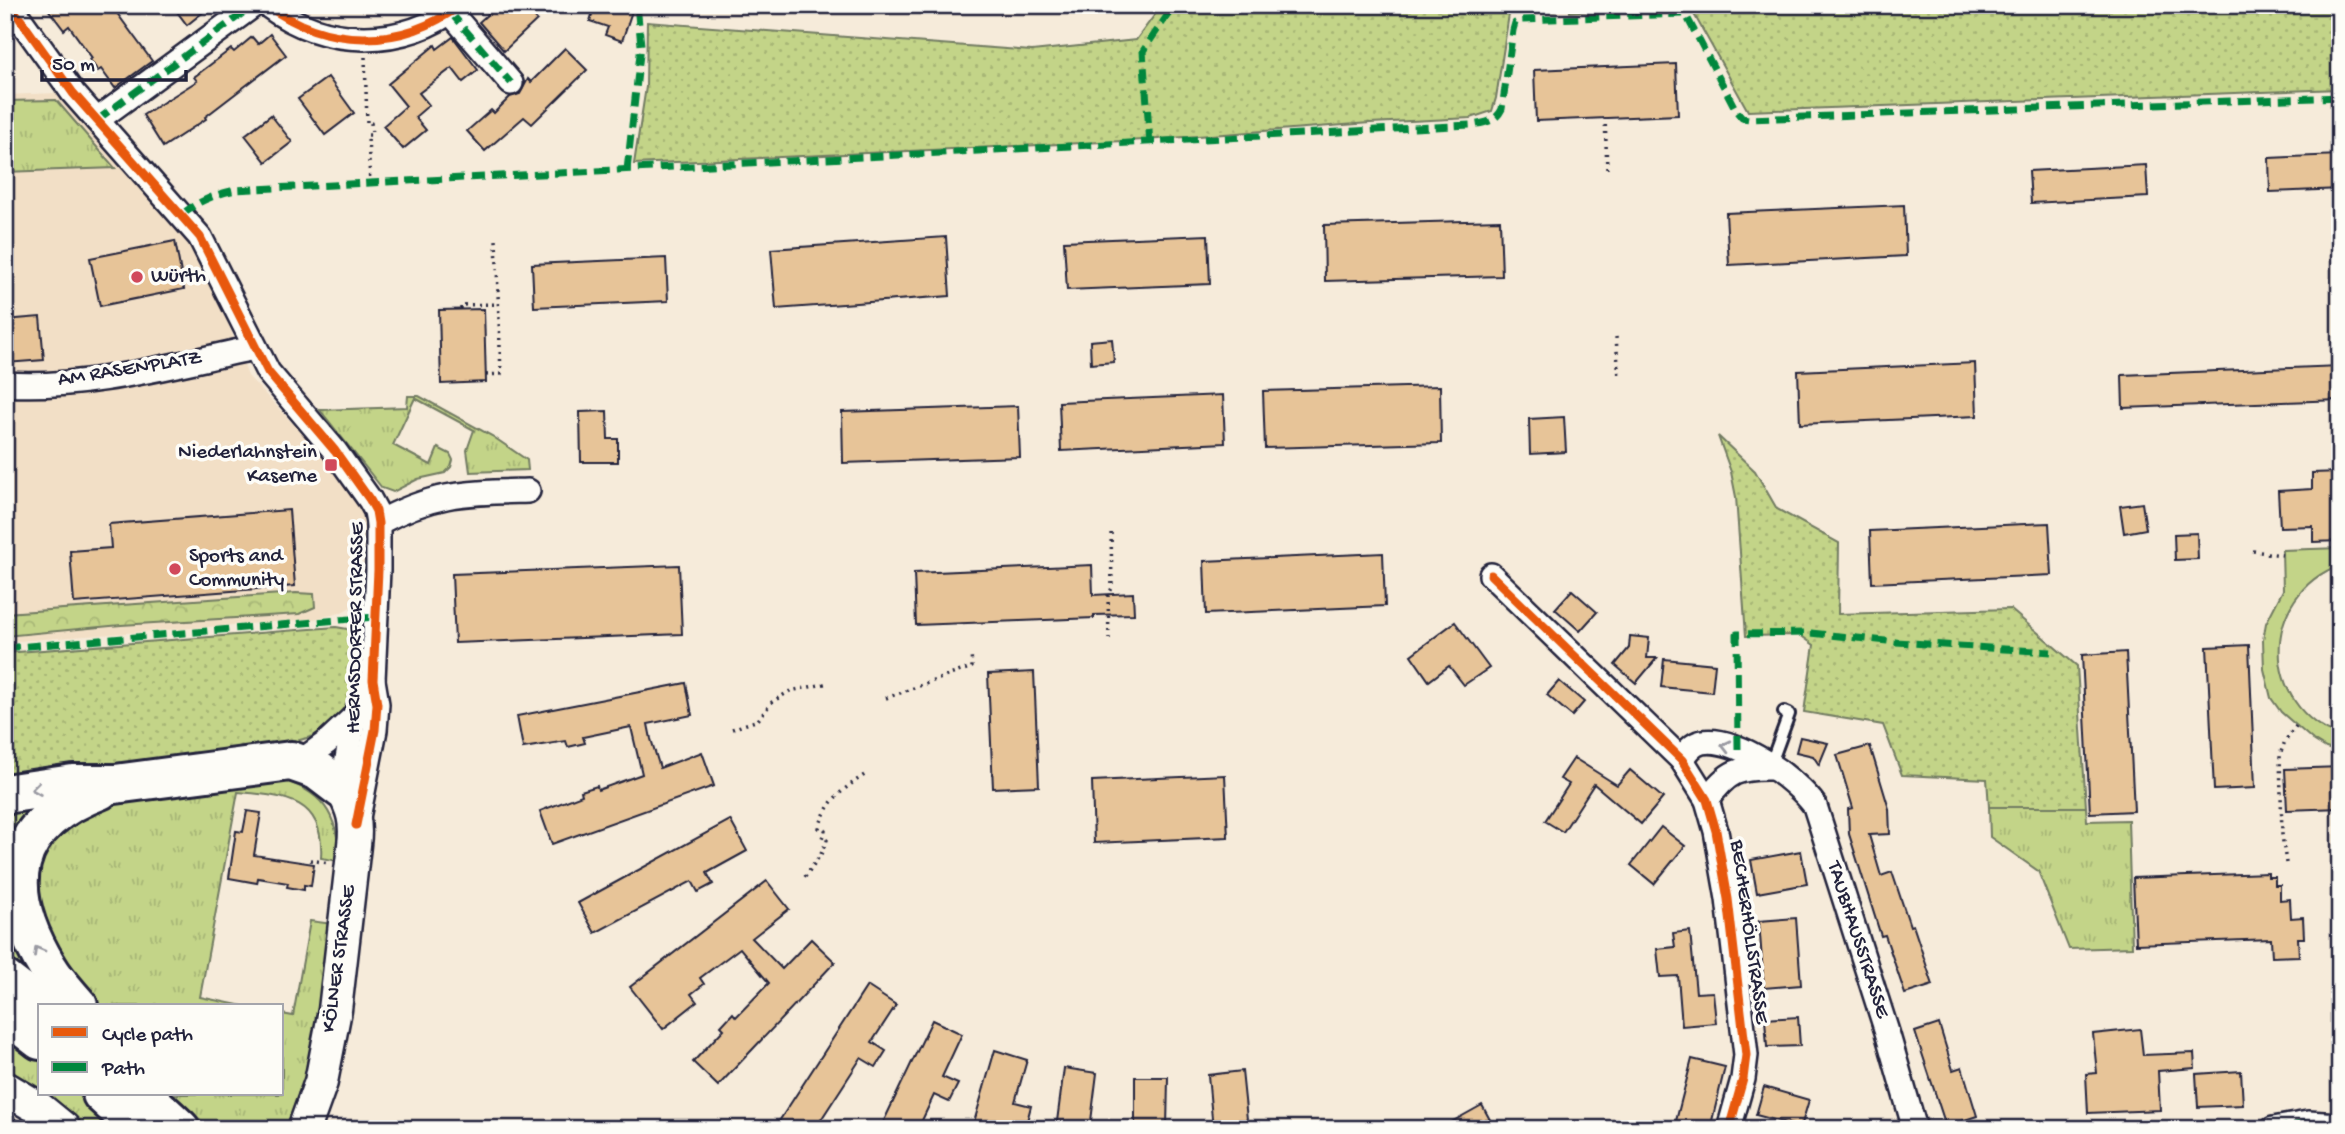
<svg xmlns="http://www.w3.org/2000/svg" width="2345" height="1134" font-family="'Gochi Hand',sans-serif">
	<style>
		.built { fill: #f2dfc6 }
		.grass { fill: url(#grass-tufts); stroke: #727b62; stroke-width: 2 }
		.forest { fill: url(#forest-crowns); stroke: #727b62; stroke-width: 2 }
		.garden { fill: url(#garden-dots); stroke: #727b62; stroke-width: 2 }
		.pitch { fill: #c3d488; stroke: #727b62; stroke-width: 2 }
		.building { fill: #e7c498; stroke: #22223b; stroke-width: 2 }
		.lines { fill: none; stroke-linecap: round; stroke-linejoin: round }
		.lane-casing { stroke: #22223b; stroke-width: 16 }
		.street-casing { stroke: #22223b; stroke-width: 28 }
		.secondary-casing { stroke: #22223b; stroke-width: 37 }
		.highway-casing { stroke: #22223b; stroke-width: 44 }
		.path { stroke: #22223b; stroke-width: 3.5; stroke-dasharray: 2 5; stroke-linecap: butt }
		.lane { stroke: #fdfcf7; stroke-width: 10 }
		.street { stroke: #fdfcf7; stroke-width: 23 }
		.secondary { stroke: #fdfcf7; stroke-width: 32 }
		.highway { stroke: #fdfcf7; stroke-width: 38 }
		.quiet { stroke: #00873e; stroke-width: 7; stroke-dasharray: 14 7; stroke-linecap: butt }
		.cycleway-casing { stroke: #fdfcf7; stroke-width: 13 }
		.cycleway { stroke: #e8590c; stroke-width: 9 }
		.oneway { stroke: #9a9aa2 }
		.poi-dot { fill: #d1495b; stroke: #fdfcf7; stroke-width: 2.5 }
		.labels { text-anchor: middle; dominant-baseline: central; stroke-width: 7; stroke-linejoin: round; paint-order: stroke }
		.poi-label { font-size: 21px; fill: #22223b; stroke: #fdfcf7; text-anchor: start }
		.street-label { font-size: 21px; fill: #22223b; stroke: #fdfcf7 }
	</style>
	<defs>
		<pattern id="grass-tufts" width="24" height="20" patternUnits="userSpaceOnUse" patternTransform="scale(1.75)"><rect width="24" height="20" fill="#c3d488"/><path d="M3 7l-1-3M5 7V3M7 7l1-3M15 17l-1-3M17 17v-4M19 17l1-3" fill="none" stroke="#a7b676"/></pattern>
		<pattern id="forest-crowns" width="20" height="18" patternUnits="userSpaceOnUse" patternTransform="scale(1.75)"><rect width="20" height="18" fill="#c3d488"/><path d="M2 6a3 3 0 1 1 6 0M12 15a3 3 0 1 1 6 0" fill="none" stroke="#a7b676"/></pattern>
		<pattern id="garden-dots" width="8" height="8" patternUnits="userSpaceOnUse" patternTransform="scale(1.75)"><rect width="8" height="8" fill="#c3d488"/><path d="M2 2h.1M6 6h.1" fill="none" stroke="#a7b676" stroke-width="1.8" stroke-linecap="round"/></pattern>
	</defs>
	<rect width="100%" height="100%" fill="#f6ebda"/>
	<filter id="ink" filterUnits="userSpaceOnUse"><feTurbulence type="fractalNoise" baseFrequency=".0143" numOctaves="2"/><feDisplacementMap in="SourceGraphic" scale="14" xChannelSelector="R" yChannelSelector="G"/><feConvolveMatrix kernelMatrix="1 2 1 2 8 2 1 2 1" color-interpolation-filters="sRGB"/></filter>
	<g filter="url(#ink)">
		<path class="built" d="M57 93 192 243 220 302 248 376 319 451 365 515 358 603 340 613 314 619 5 642V95Z"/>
		<g class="grass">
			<path d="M56 100 115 168 5 172V101Z"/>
			<path d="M408 396H419L492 436 527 460 528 470 470 472 467 450 474 430 415 398 393 445 431 465 438 448 450 454 453 460 451 467 445 473 418 479 393 492 382 488 320 410 407 407Z"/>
			<path d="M276 778C322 790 339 814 339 861L321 858C325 799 286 796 238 792L200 997 243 1006H89L35 926 36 845 78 808Z"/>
			<path d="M34 798 27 830 51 991 5 957V803Z"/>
			<path d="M1989 807H2086L2087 821 2128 820 2132 947 2069 949 2038 871 1990 837Z"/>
			<path d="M310 921 333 924 319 1034 292 1129H210L173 1094H282V1014L293 1016Z"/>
			<path d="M5 1030 40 1057V1094H82L122 1129H71L5 1076Z"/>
		</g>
		<path class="forest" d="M296 593 314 594 315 607 299 614 121 625 5 636V613Z"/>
		<g class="garden">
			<path d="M1162 5H1555V11L1509 14 1496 98 1492 111 1471 118 1370 123 1145 140 634 164 646 87 647 22 1032 51 1136 40Z"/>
			<path d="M1570 5H2340V89L1748 111 1690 7 1570 12Z"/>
			<path d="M1718 436 1755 471 1777 509 1839 543 1838 614 2010 609 2077 666 2086 807H1989L1987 779 1902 775 1883 725 1804 712 1814 645 1800 635 1746 636 1736 497 1731 472Z"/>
			<path d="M336 627 353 630 359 638 360 657 354 695 331 724 314 736 261 751 5 788V653Z"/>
		</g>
		<path class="pitch" d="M2340 548V565C2259 595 2260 707 2340 736V752L2326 748 2313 740 2281 712 2271 698 2264 669 2263 640 2266 623 2283 590 2282 550Z"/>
		<g class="building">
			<path d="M45 5H111L152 61 115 88 101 69 98 71 90 60 92 58 69 26 64 30Z"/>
			<path d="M172 5H212L187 25Z"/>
			<path d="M498 5H523L537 20 504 51 479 22Z"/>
			<path d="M595 5H634L622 41 605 35 608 27 590 21Z"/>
			<path d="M270 34 286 55 205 117 206 119 163 147 143 115 197 81 194 77 231 49 234 52 252 37 258 44Z"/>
			<path d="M453 37 478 70 463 82 452 68 419 93 429 105 415 117 426 130 403 149 383 126 406 106 388 84 435 45 437 49Z"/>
			<path d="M565 48 587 70 532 124 524 117 485 151 467 131 491 110 494 113 510 97 520 94 528 79 531 82Z"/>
			<path d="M1676 64 1678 115 1536 121 1534 70Z"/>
			<path d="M328 77 354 113 325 135 298 99Z"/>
			<path d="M271 115 292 142 266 162 245 135Z"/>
			<path d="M2340 155V189L2270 192 2269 158Z"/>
			<path d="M2146 165 2148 197 2031 203 2029 171Z"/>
			<path d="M1904 205 1906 256 1729 265 1726 213Z"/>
			<path d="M1500 220 1502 276 1325 281 1324 225Z"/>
			<path d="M1208 235 1210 284 1067 290 1064 241Z"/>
			<path d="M946 237 950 296 776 309 771 249Z"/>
			<path d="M175 241 184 289 100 306 90 258Z"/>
			<path d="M666 258 668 301 534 307 532 264Z"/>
			<path d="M484 309 486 382 441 384 439 310Z"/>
			<path d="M40 317 44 360 6 363 5 320Z"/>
			<path d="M1112 339 1114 362 1091 364 1090 341Z"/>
			<path d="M1975 363 1977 416 1800 424 1798 371Z"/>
			<path d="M2340 366V400L2123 408 2122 375Z"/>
			<path d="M1440 386 1441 443 1265 448 1263 391Z"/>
			<path d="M1223 395 1225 443 1061 451 1059 402Z"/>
			<path d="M1018 406 1020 457 843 463 842 412Z"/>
			<path d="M607 411 608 439H618V462H581L580 412Z"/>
			<path d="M1564 417 1566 452 1530 454 1529 419Z"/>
			<path d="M2340 472V541L2313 542V526L2280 527 2278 491 2312 489V473Z"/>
			<path d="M2142 503 2146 529 2124 533 2120 506Z"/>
			<path d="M289 510 295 586 74 603 70 551 111 548 109 524Z"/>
			<path d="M2049 523 2052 575 1872 583 1870 531Z"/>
			<path d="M2197 533 2198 559 2175 560 2174 534Z"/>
			<path d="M1383 553 1385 606 1206 614 1204 561Z"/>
			<path d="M679 565 682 634 455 643 452 574Z"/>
			<path d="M1092 565 1093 595 1133 593 1134 614 1094 615V618L916 625 914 573Z"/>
			<path d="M1572 590 1597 612 1580 631 1555 609Z"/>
			<path d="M1455 622 1489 668 1464 685 1449 666 1429 681 1411 655Z"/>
			<path d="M1630 636 1649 638 1647 658H1657L1636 683 1615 665 1629 648Z"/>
			<path d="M2249 645 2255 788 2214 790 2207 647Z"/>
			<path d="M2126 652 2134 811 2090 813 2082 655Z"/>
			<path d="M1664 659 1715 664 1712 692 1661 687Z"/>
			<path d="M1034 672 1039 786 993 788 988 674Z"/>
			<path d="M1559 681 1584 702 1572 716 1547 695Z"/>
			<path d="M686 683 692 715 648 724 651 739 660 768 702 752 714 786 552 844 540 811 582 795 581 791 597 786 598 790 642 774 631 727 583 737 585 743 568 747 566 741 523 748 517 716Z"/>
			<path d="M1800 737 1828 743 1819 765 1813 756 1796 752Z"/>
			<path d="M1870 746 1889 809 1890 834 1869 835 1881 876 1892 872 1910 926 1913 925 1933 985 1905 994 1885 935 1881 936 1849 834 1848 809 1853 808 1837 755Z"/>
			<path d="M1574 758 1617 785 1630 770 1663 798 1641 824 1594 784 1563 832 1545 821 1569 784 1560 779Z"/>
			<path d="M2340 767V808L2287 810 2285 769Z"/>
			<path d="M1225 775 1228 837 1094 843 1092 781Z"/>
			<path d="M247 811 261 813 254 855 314 864 311 886 304 885V890L287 887 288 883 258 878 257 883 229 878 236 831 243 832Z"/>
			<path d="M730 820 747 851 707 873 713 884 698 892 692 881 595 933 578 903Z"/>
			<path d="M1661 827 1685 846 1654 884 1631 865Z"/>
			<path d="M1801 851 1807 884 1757 893 1751 860Z"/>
			<path d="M2268 873V877H2275V885H2280V900L2290 899 2291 918 2303 917 2304 938H2298L2299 956 2272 957 2271 939 2136 944 2133 878Z"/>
			<path d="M767 881 789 909 752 938 782 969 811 939 835 962 718 1086 693 1062 724 1029 721 1026 733 1013 736 1017 769 983 740 948 700 978 704 984 691 994 697 1002 663 1029 630 987Z"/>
			<path d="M1796 918 1801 985 1764 988 1759 921Z"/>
			<path d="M1690 931 1696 993 1713 992 1716 1023 1682 1026 1678 976 1660 977 1657 949 1675 947 1673 933Z"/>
			<path d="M867 986 896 1005 872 1042 886 1051 876 1067 861 1058 815 1129H774Z"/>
			<path d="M1798 1017 1800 1046 1767 1047 1765 1019Z"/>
			<path d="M932 1020 962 1034 942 1077 958 1084 949 1102 934 1095 918 1129H880Z"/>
			<path d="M1939 1024 1953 1070 1962 1067 1977 1116 1946 1126 1915 1032Z"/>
			<path d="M2140 1029 2143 1055 2194 1053 2195 1068 2158 1071 2160 1110 2088 1113 2086 1074 2097 1073 2093 1034Z"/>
			<path d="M995 1050 1027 1060 1015 1102 1031 1106 1026 1125 1009 1121 1007 1129H972Z"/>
			<path d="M1692 1059 1725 1067 1710 1129 1676 1121Z"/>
			<path d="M1064 1068 1097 1073 1090 1129H1056Z"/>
			<path d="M1242 1071 1248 1129H1213L1208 1075Z"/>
			<path d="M2241 1071 2243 1105 2198 1107 2196 1074Z"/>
			<path d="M1135 1077H1168L1167 1129H1135Z"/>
			<path d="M1764 1087 1809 1100 1801 1127 1756 1115Z"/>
			<path d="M1482 1105 1495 1129H1439Z"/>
		</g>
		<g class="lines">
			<g class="lane-casing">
				<path id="lane" d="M1770 766 1789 714 1784 712"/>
			</g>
			<g class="street-casing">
				<g id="street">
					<path d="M10 5 73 93 200 237 268 372 335 451 370 500 376 511 378 523V570L373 680 377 704 375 730 357 823"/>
					<path d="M267 5C325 48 402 50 460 5"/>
					<path d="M450 12 511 83"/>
					<path d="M97 120 254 5"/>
					<path d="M5 384C86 390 175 364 254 348"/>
					<path d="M378 523C435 492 465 493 528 491"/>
					<path d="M1491 575 1682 760 1707 800 1716 831 1728 899 1746 1055 1743 1079 1729 1129"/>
					<path d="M1682 760C1687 752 1692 744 1702 742 1737 736 1796 779 1815 806L1887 1032 1915 1129"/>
					<path d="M300 762 326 743 354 717 373 680"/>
					<path d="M342 789 354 717"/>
					<path d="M1707 800C1727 771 1739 767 1773 768"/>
					<path d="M5 1128 7 1129"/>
					<path d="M2273 1129 2308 1123 2340 1125"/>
				</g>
			</g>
			<g class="secondary-casing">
				<g id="secondary">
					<path d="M5 1088 37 1107 64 1129"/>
					<path d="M304 1129 321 1082 335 1010 354 845C357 822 353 809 342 789"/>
				</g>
			</g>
			<g class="highway-casing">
				<g id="highway">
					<path d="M5 794 73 784H115L291 761 317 770 342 789"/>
					<path d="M5 980 40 1007"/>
					<path d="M78 1006C68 994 56 982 48 968 0 889 7 825 100 790"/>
					<path d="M5 1013 40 1040"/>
					<path d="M102 1094 140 1129"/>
					<path d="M142 1094 180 1129"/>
				</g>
			</g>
			<g class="path">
				<path d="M365 57 367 123H371L372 135H368L370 185"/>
				<path d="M1605 118 1607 169"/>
				<path d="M461 309V305L499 304"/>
				<path d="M1616 337 1619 378"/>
				<path d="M486 375 501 374 496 240"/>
				<path d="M2253 551 2282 555"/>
				<path d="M1109 639 1108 596 1112 588 1111 530"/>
				<path d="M886 698 972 667 971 654"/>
				<path d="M732 729 758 720 772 702 790 691 829 683"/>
				<path d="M310 860 329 863"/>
				<path d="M2286 863 2282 835 2280 755 2285 741 2296 726"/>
				<path d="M805 877 821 854 827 840 822 838 825 830 819 828C827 800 843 789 866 774"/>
			</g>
			<use href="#lane" class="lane"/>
			<use href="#street" class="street"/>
			<use href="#secondary" class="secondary"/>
			<use href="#highway" class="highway"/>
			<g class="quiet">
				<path d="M450 12 511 83"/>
				<path d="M97 120 254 5"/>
				<path d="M1150 144 1143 51 1171 10 1172 5"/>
				<path d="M627 170 641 45 637 5"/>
				<path d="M182 214C199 201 215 194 236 190L1471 125C1484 123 1496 122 1502 109L1513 30 1515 23 1522 20 1683 14 1688 19 1737 112 1742 118 1749 119 2340 97"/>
				<path d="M5 648 375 617"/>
				<path d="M1738 749 1737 634 1811 633 1896 642 2051 652"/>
				<path d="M2273 1129 2308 1123 2340 1125"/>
			</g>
			<g class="cycleway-casing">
				<g id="cycleway">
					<path d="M10 5 73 93 200 237 268 372 335 451 370 500 376 511 378 523V570L373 680 377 704 375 730 356 825"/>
					<path d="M267 5C325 48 402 50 460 5"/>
					<path d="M1491 575 1682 760 1707 800 1716 831 1728 899 1746 1055 1743 1079 1729 1129"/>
				</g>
			</g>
			<use href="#cycleway" class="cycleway"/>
		</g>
		<defs><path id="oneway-chevron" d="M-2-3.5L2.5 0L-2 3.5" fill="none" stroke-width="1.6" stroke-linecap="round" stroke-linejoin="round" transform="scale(1.75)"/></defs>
		<g class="oneway">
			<use href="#oneway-chevron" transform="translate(1726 746) rotate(-166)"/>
			<use href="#oneway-chevron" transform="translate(36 789) rotate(172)"/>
			<use href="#oneway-chevron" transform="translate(38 951) rotate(-120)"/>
		</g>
	</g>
	<g class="poi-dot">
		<circle cx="137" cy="277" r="7"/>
		<rect x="324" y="458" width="14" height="14" rx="3.5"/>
		<circle cx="175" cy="569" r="7"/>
	</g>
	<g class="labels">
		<g class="poi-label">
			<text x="151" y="277">Würth</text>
			<text x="317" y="453" text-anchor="end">Niederlahnstein<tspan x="317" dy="24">Kaserne</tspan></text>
			<text x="189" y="557">Sports and<tspan x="189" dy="24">Community</tspan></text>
		</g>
		<g class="street-label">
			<text transform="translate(130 370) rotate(-9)">AM RASENPLATZ</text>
			<text transform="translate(357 628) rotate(-89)">HERMSDORFER STRASSE</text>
			<text transform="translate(1748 932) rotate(82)">BECHERHÖLLSTRASSE</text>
			<text transform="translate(1857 940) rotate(72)">TAUBHAUSSTRASSE</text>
			<text transform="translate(340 959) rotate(-82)">KÖLNER STRASSE</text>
		</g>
	</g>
	<rect width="2345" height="1134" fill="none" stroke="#fdfcf7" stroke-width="28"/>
	<rect x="14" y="14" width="2317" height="1106" fill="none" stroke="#22223b" stroke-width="2.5" filter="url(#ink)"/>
	<rect x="38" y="1004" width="245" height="91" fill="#fdfcf7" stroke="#a5a5ac" stroke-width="2"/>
	<rect x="52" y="1027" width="35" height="10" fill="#e8590c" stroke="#a5a5ac" stroke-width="2"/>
	<text x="102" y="1040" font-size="21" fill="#22223b">Cycle path</text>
	<rect x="52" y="1062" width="35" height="10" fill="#00873e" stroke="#a5a5ac" stroke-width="2"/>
	<text x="102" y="1074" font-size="21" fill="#22223b">Path</text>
	<path d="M42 70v10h144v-10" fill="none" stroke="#22223b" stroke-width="3.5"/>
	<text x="52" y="70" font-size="21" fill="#22223b" stroke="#fdfcf7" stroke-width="5" paint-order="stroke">50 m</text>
</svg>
